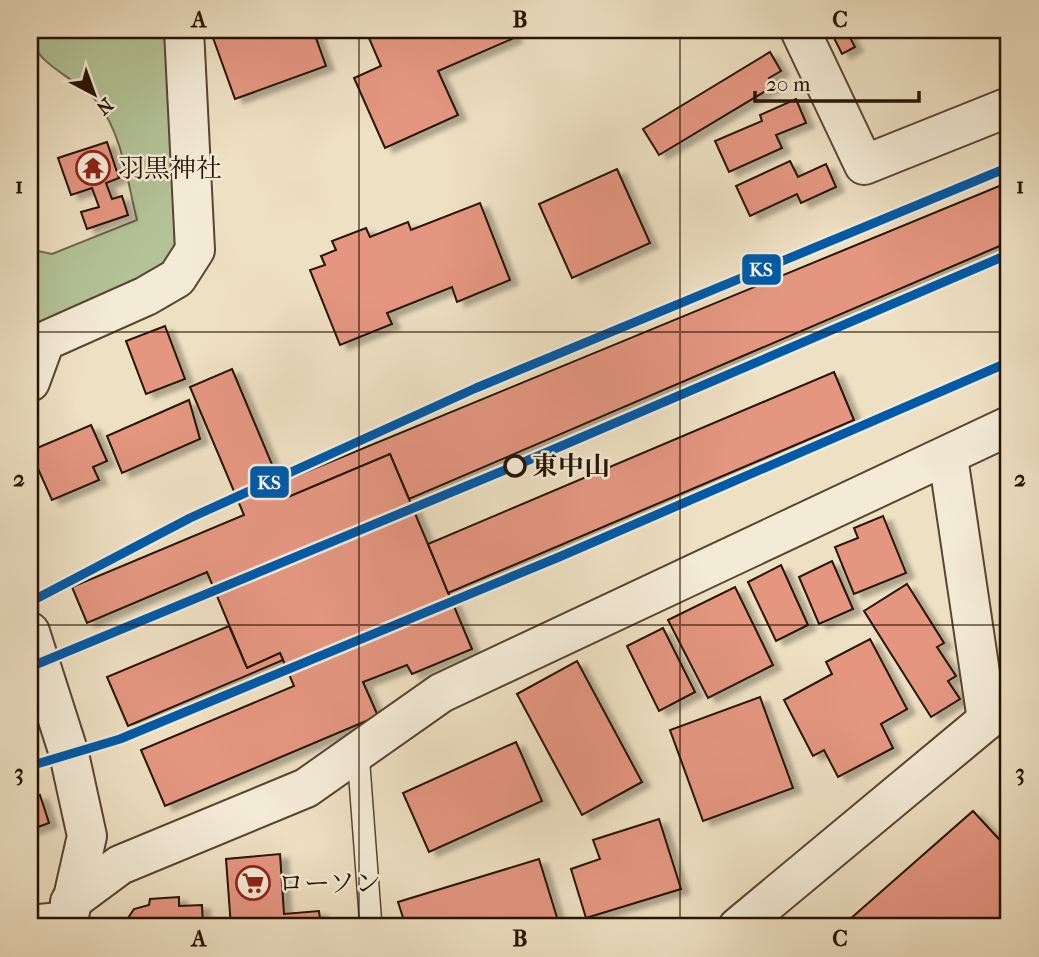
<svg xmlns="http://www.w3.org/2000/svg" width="1039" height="957" font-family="'IM FELL French Canon','Noto Serif JP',serif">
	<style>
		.green { fill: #b3c397; stroke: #6c6b4c; stroke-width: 2 }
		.building { fill: #e49681; stroke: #261300; stroke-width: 2; filter: url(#shadow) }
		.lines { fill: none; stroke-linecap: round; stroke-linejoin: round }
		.lane-casing { stroke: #584630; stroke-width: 24 }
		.street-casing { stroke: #584630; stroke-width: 42 }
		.lane { stroke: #f4ebd7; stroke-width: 21 }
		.street { stroke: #f4ebd7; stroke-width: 38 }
		.rail-1-casing { stroke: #f4ebd7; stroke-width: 14 }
		.rail-1 { stroke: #005aaa; stroke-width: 9 }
		.grid { fill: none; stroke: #261300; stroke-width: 2; stroke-opacity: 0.55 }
		.stop-dot { fill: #f4ebd7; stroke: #261300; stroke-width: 3.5 }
		.labels { text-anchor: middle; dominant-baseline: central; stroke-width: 5; stroke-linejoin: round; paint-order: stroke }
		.poi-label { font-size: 26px; fill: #261300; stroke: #f4ebd7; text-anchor: start }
		.stop-label { font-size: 26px; font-weight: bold; fill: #261300; stroke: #f4ebd7; text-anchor: start }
		.line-badge { stroke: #f4ebd7; stroke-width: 2.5 }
		.badge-label { font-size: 19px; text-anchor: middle; font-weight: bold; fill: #fff }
		.neatline { fill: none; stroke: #261300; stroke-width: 2.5 }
		.grid-label { font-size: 23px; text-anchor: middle; font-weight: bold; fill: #261300 }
	</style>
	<defs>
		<filter id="shadow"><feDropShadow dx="8" dy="4.5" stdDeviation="2" flood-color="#0004"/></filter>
	</defs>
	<rect width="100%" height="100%" fill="#eee0c2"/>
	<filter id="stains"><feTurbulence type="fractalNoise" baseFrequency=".00286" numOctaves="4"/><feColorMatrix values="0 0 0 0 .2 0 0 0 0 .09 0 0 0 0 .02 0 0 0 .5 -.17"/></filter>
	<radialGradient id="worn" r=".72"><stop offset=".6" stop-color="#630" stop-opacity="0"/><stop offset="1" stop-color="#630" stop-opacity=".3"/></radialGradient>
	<path class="green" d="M30 30H165L175 243 169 266 41 326 30 328V215L38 251 52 254 137 220C127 181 123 136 98 103 80 78 30 65 30 30Z"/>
	<g class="building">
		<path d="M228 30H313L326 66 235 99 212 35Z"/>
		<path d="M369 30H510L514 38 438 71 458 115 385 148 354 78 381 66 366 31Z"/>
		<path d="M830 30H846L855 47 842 54Z"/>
		<path d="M770 52 781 71 769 78 774 86 659 155 643 129Z"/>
		<path d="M796 99 806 123 776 135 782 148 729 172 715 141 762 121 760 115Z"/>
		<path d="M107 142 119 178 106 183 112 199 122 196 128 215 87 229 81 212 99 207 92 188 71 195 58 158Z"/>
		<path d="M790 161 798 177 826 164 836 187 801 203 797 194 750 216 736 186Z"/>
		<path d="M617 169 650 243 572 278 539 204Z"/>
		<path d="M1009 182V242L409 499 390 454 286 498 279 483Z"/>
		<path d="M480 203 510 280 457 302 452 287 387 313 392 324 340 345 310 270 325 265 321 256 336 250 332 241 366 228 370 237 408 222 411 230Z"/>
		<path d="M165 326 185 379 146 394 126 341Z"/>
		<path d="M232 369 286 498 390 454 472 649 412 674 407 665 363 682 378 716 165 806 141 750 294 686 280 653 247 668 207 572 87 623 72 587 244 515 190 387Z"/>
		<path d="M834 372 854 420 448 593 428 544Z"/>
		<path d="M189 400 200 439 122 473 107 436Z"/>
		<path d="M91 425 107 461 93 467 99 480 52 500 30 451Z"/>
		<path d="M883 516 906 573 854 594 835 547 858 538 854 528Z"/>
		<path d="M1009 522V599L1003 598Z"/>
		<path d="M832 561 853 609 819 624 799 577Z"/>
		<path d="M781 565 808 625 776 641 748 582Z"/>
		<path d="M907 584 944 643 937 647 956 676 948 681 960 699 931 717 864 611Z"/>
		<path d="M735 587 773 665 708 698 668 620Z"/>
		<path d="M229 626 247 668 280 653 283 660 128 726 107 677Z"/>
		<path d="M663 628 695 692 659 711 627 646Z"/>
		<path d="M870 639 907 709 881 724 893 748 838 777 824 750 813 756 784 700 832 674 826 662Z"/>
		<path d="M577 661 642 782 582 815 517 694Z"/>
		<path d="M760 697 793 788 703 821 670 730Z"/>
		<path d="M516 742 542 801 429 852 403 793Z"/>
		<path d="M40 795 49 823 30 830V798Z"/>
		<path d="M973 811 1009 850V927H841Z"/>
		<path d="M659 819 681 889 586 918 571 869 600 859 593 840Z"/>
		<path d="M280 854 284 914 319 911 321 927H231L226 859Z"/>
		<path d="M539 859 559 924 548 927H406L398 902Z"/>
		<path d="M179 897V906L202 905 203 927H122L134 909 149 905 150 899Z"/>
	</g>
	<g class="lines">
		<g class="lane-casing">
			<path id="lane" d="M358 753 371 927"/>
		</g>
		<g class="street-casing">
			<g id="street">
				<path d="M800 30 864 165 1009 107"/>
				<path d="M30 382 45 341 146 296 177 278 195 250 184 30"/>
				<path d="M948 457 987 720"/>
				<path d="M30 632 69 754 87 836 70 911"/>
				<path d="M70 902 120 865 306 788 441 693 1009 426"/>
				<path d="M30 925 70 921"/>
				<path d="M738 927 987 720 1009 704"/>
			</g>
		</g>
		<use href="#lane" class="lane"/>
		<use href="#street" class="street"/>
		<g class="rail-1-casing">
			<g id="rail-1">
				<path d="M30 602 190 518 476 388 1009 167"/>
				<path d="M30 667 517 465 1009 254"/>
				<path d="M30 766 120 739 559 557 1009 362"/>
			</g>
		</g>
		<use href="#rail-1" class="rail-1"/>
	</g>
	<path class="grid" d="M359 30V927M680 30V927M30 332H1009M30 625H1009"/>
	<defs>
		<g id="temple-ring" transform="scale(1.75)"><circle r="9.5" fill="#f4ebd7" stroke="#8f2418" stroke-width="1.5"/><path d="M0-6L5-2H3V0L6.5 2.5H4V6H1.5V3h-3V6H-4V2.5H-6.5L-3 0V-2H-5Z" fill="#8f2418"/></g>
		<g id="supermarket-ring" transform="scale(1.75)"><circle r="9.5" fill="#f4ebd7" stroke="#8f2418" stroke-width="1.5"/><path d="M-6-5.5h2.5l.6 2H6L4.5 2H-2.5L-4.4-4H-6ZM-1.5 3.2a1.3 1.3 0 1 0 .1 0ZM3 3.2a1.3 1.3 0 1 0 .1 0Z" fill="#8f2418"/></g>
	</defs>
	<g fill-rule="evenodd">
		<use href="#temple-ring" x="93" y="168"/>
		<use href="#supermarket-ring" x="253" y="883"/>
	</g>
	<circle class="stop-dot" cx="515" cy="466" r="10"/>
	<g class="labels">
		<g class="poi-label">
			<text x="118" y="168">羽黒神社</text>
			<text x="278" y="883">ローソン</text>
		</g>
		<g class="stop-label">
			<text x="532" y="466">東中山</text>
		</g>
	</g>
	<g class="line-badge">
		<rect x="741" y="253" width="41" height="33" rx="7" fill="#005aaa"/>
		<rect x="249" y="465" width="41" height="34" rx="7" fill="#005aaa"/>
	</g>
	<g class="badge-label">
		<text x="761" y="276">KS</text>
		<text x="269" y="489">KS</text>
	</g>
	<rect width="1039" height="957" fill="none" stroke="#eee0c2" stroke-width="77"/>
	<g transform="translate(94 94) rotate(139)" stroke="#f4ebd7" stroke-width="5" paint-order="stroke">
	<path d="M0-5L12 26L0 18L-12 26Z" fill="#261300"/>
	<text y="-10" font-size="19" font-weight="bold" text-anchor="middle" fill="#261300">N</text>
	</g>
	<path d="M755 91v10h164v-10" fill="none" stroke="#261300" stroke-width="3.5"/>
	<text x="766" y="91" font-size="21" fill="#261300" stroke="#f4ebd7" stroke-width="5" paint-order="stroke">20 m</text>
	<rect x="38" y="38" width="962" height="880" class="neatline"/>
	<g class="grid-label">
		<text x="199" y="27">A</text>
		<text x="520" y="27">B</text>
		<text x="840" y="27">C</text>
		<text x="19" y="193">1</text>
		<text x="1020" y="193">1</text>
		<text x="19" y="486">2</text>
		<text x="1020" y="486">2</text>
		<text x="19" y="780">3</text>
		<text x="1020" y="780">3</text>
		<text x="199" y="946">A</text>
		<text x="520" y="946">B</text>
		<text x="840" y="946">C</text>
	</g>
	<rect width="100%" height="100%" filter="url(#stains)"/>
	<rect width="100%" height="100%" fill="url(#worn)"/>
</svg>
